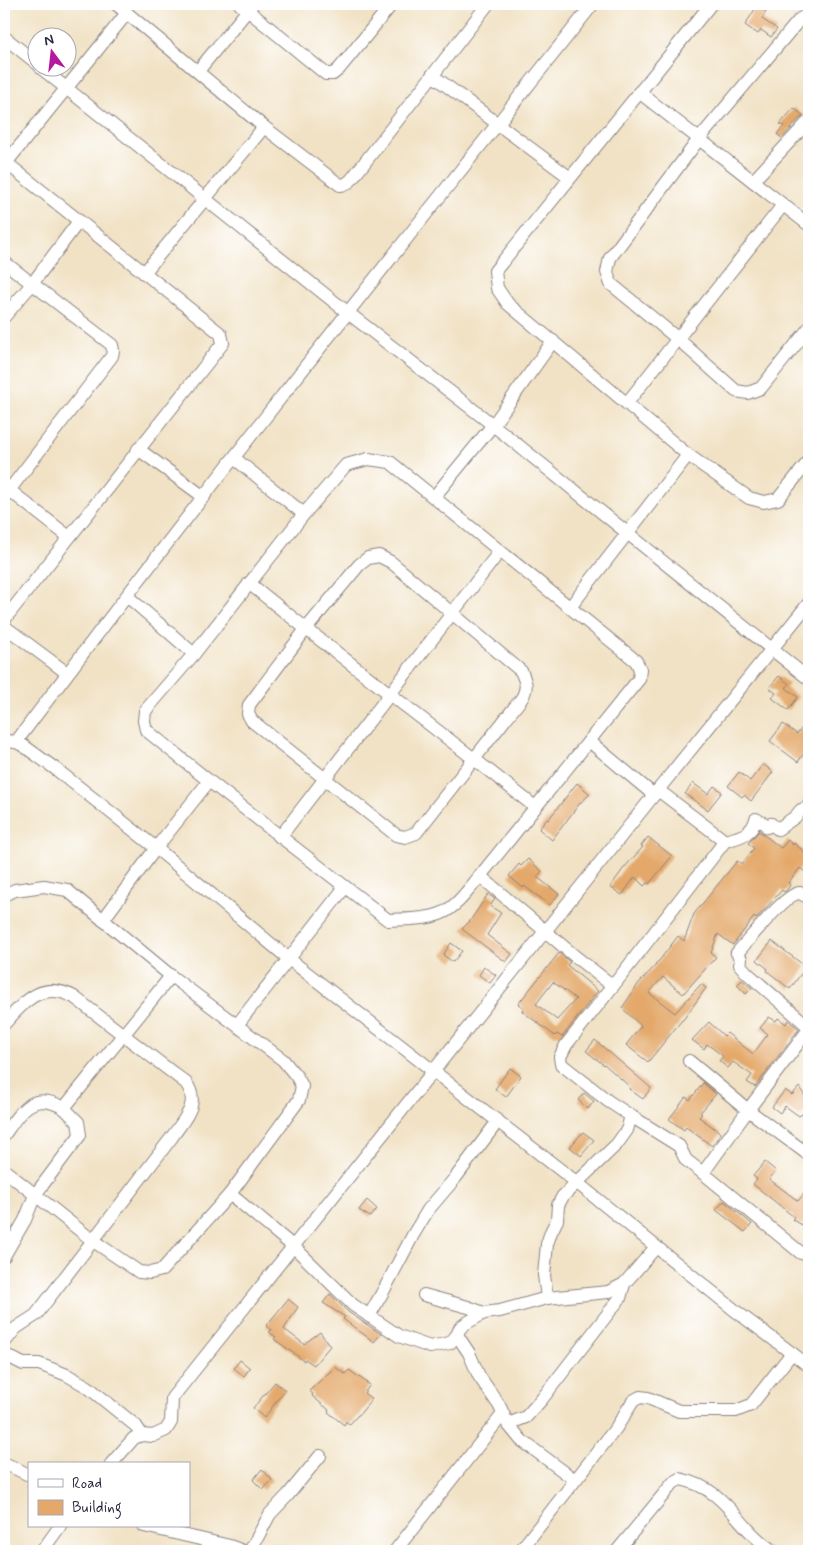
<svg xmlns="http://www.w3.org/2000/svg" width="813" height="1555" font-family="Mynerve,sans-serif">
	<style>
		.building { fill: #e4a96a; fill-rule: evenodd }
		.lines { fill: none; stroke-linecap: round; stroke-linejoin: round }
		.minor-casing { stroke: #8a8280; stroke-width: 14 }
		.minor { stroke: #fff; stroke-width: 12 }
	</style>
	<rect width="100%" height="100%" fill="#fff"/>
	<filter id="ink" filterUnits="userSpaceOnUse"><feTurbulence type="fractalNoise" baseFrequency=".02" numOctaves="2"/><feDisplacementMap in="SourceGraphic" scale="10" xChannelSelector="R" yChannelSelector="G"/><feConvolveMatrix kernelMatrix="1 2 1 2 8 2 1 2 1" color-interpolation-filters="sRGB"/></filter>
	<filter id="wash" filterUnits="userSpaceOnUse"><feTurbulence type="fractalNoise" baseFrequency=".0096" numOctaves="4" result="noise"/><feDisplacementMap in="SourceGraphic" scale="20" xChannelSelector="R" yChannelSelector="G"/><feGaussianBlur stdDeviation="1.12" result="paint"/><feColorMatrix in="noise" values="0 0 0 0 0 0 0 0 0 0 0 0 0 0 0 0 0 1.4 0 .05"/><feComposite in="paint" operator="in"/></filter>
	<g filter="url(#wash)">
		<rect width="100%" height="100%" fill="#f1e2c5"/>
		<g id="blocks">
			<g class="building">
				<path d="M757 6 766 12 762 19 777 29 771 37 761 30 758 34 745 25Z"/>
				<path d="M794 108 804 116 800 118 782 138 777 134 784 126 780 124Z"/>
				<path d="M779 676 789 684 786 688 798 697 788 710 772 698 776 693 769 688Z"/>
				<path d="M783 724 797 734 802 728 809 734V746L798 762 770 741Z"/>
				<path d="M763 764 773 772 751 801 744 795 742 797 728 786 739 772 750 781Z"/>
				<path d="M577 783 590 794 580 803 552 840 539 829 547 819 548 820Z"/>
				<path d="M693 783 708 794 714 786 722 792 708 810 685 794Z"/>
				<path d="M759 831 781 848 788 840 793 845 794 843 809 856V875L800 868 788 883 790 885 787 890 784 892 782 890 756 919 754 917 733 945 718 934 711 953 716 957 683 994 663 977 649 993 675 1013 701 984 706 988 683 1020H682L648 1062 626 1045 641 1026 622 1008 639 983 656 965 655 964 659 961 678 936 684 941 694 914 737 861 742 864 754 848 748 843Z"/>
				<path d="M648 837 672 856 649 884 647 883 644 886 635 877 622 895 610 887 624 868 643 847 641 846Z"/>
				<path d="M528 859 542 871 537 877 559 894 550 905 524 886 523 888 509 876 519 864 521 866Z"/>
				<path d="M488 894 495 899 490 906 501 913 487 935 512 954 506 962 462 929 470 921Z"/>
				<path d="M772 941 806 967 790 989 767 971 768 969 757 960Z"/>
				<path d="M451 943 462 951 453 962 443 955Z"/>
				<path d="M559 953 570 962 567 965 598 991 562 1037 557 1034 555 1036 522 1011 523 1007 518 1004ZM553 982 576 999 557 1020 536 1004Z"/>
				<path d="M484 967 496 975 490 983 479 975Z"/>
				<path d="M742 980 752 988 746 994 737 985Z"/>
				<path d="M769 1017 776 1021 778 1018 786 1024 788 1020 799 1029 755 1087 747 1082 752 1075 733 1062 728 1068 719 1061 723 1056 707 1044 704 1049 692 1040 709 1022 724 1036 727 1033 753 1054 768 1034 760 1028Z"/>
				<path d="M595 1040 651 1088 643 1099 629 1089 630 1087 604 1064V1065L586 1051Z"/>
				<path d="M510 1068 521 1076 506 1097 495 1089Z"/>
				<path d="M703 1083 716 1094 700 1113 702 1114 699 1117 721 1133 712 1146 686 1127 684 1130 669 1119 686 1097 690 1100Z"/>
				<path d="M799 1087 809 1102V1110L799 1116 785 1106 780 1113 772 1107 785 1090 792 1095Z"/>
				<path d="M584 1093 594 1101 588 1109 578 1100Z"/>
				<path d="M583 1132 594 1140 581 1156 570 1147Z"/>
				<path d="M765 1162 776 1171 769 1179 798 1201 809 1188V1214L802 1225 792 1219 794 1217 753 1184 757 1179 753 1176Z"/>
				<path d="M367 1200 377 1209 370 1217 359 1210Z"/>
				<path d="M724 1201 752 1224 745 1232 716 1210Z"/>
				<path d="M330 1294 348 1312 381 1334 374 1342 343 1319 345 1317 323 1303Z"/>
				<path d="M288 1299 298 1307 284 1329 304 1344 320 1332 330 1346 314 1365 305 1359 304 1361 274 1339 276 1337 269 1332 272 1330 266 1326Z"/>
				<path d="M240 1360 250 1368 244 1376 234 1368Z"/>
				<path d="M335 1367 345 1374 349 1370 370 1385 364 1393 372 1399 359 1415H358L349 1425 346 1421 344 1425 328 1412 329 1410 312 1396 313 1394 309 1391Z"/>
				<path d="M275 1382 285 1390 264 1418 253 1408Z"/>
				<path d="M262 1469 272 1480 263 1490 253 1480Z"/>
			</g>
		</g>
	</g>
	<g filter="url(#ink)">
		<use href="#blocks" fill-opacity="0" stroke="#8a8280" stroke-width="1"/>
		<g class="lines">
			<g class="minor-casing">
				<g id="minor">
					<path d="M116 4 264 127 340 185 346 184 351 180 488 4"/>
					<path d="M240 4 326 74H333L339 69 392 4"/>
					<path d="M711 4 495 271 497 288 508 304 688 455 749 498 764 502 778 499 809 461"/>
					<path d="M809 14 800 19 699 139 610 258 607 272 611 284 678 339 736 391 748 393 761 388 809 328"/>
					<path d="M4 37 38 64"/>
					<path d="M41 68 347 312 493 425 809 679"/>
					<path d="M198 71 252 5"/>
					<path d="M432 75 569 177"/>
					<path d="M639 92 809 225"/>
					<path d="M4 161 221 334 223 343 4 620"/>
					<path d="M6 163 127 13"/>
					<path d="M753 181 806 124 809 126"/>
					<path d="M4 262 112 345 113 351 112 356 4 497"/>
					<path d="M144 273 264 127"/>
					<path d="M4 317 32 284 79 221"/>
					<path d="M627 403 783 205"/>
					<path d="M138 449 204 497"/>
					<path d="M234 458 304 514"/>
					<path d="M4 486 69 537"/>
					<path d="M434 497 493 425 553 341"/>
					<path d="M379 556 391 562 521 671C526 682 528 687 522 698L416 833 405 837 396 835 252 721 248 714 249 705 306 629 359 565 368 558Z"/>
					<path d="M249 583C343 660 440 731 535 807"/>
					<path d="M127 596 194 654"/>
					<path d="M571 606 688 455"/>
					<path d="M4 626 67 673"/>
					<path d="M589 741 654 795"/>
					<path d="M16 742C203 492 399 248 593 4"/>
					<path d="M4 743 7 741 16 742 24 746 57 770 156 848 289 959 576 1182 737 1312 809 1366"/>
					<path d="M658 790 725 841"/>
					<path d="M280 837 500 551"/>
					<path d="M480 876 577 958 613 986 566 1045 560 1057 561 1064 608 1101 631 1116 627 1130 617 1144 563 1196 558 1205 557 1220 551 1232 547 1244 544 1275 547 1298"/>
					<path d="M4 895 15 890 44 886 67 890 171 976 283 1060 297 1077 302 1086 299 1100 230 1194 162 1270 150 1273 139 1272 92 1240 4 1170"/>
					<path d="M809 898 800 893C787 892 748 941 737 953L741 959 740 965 747 973 809 1027"/>
					<path d="M103 920 156 848 209 781 388 920C405 919 424 920 440 914 456 908 469 889 480 876L639 679 640 669 636 661 390 462 368 459 346 465 304 514 194 654 145 711 144 721 146 730 209 781"/>
					<path d="M613 986 725 841C739 837 752 835 756 819L765 824 767 827 771 824 778 829 795 817 801 810 807 809 809 803"/>
					<path d="M4 1024C25 1001 42 980 74 997L186 1083C201 1104 184 1119 172 1137L36 1315 16 1328 4 1343"/>
					<path d="M237 1025 345 887"/>
					<path d="M689 1061 748 1110 809 1155"/>
					<path d="M631 1116 679 1146 686 1160 703 1173 748 1110 809 1029"/>
					<path d="M4 1135C21 1111 32 1090 64 1108"/>
					<path d="M703 1173 801 1253 809 1255"/>
					<path d="M230 1194 294 1247 353 1305 399 1336 430 1347 450 1343 457 1335 460 1328 465 1324 484 1313 500 1311 547 1298 608 1292 624 1284 656 1247"/>
					<path d="M4 1256 25 1220 35 1195 80 1135 78 1122 64 1108 171 976"/>
					<path d="M424 1295 468 1307 484 1313"/>
					<path d="M369 1316 385 1288 413 1235 428 1210 456 1177 498 1121"/>
					<path d="M457 1335 469 1353 479 1376 499 1405 508 1424 521 1440 575 1480"/>
					<path d="M4 1354 23 1364H39L67 1375 88 1387 136 1426 142 1435"/>
					<path d="M508 1424 526 1417 542 1399 620 1298 624 1284"/>
					<path d="M4 1463 27 1474"/>
					<path d="M111 1464 134 1438 142 1435 153 1436 166 1430 171 1422 172 1398 658 790 809 603"/>
					<path d="M144 1526 230 1546 243 1551"/>
					<path d="M42 1551 60 1526"/>
					<path d="M250 1551 270 1514 288 1495 320 1456"/>
					<path d="M395 1551 503 1414"/>
					<path d="M520 1551 616 1428 633 1401 640 1397 648 1398 679 1411H736L751 1405 792 1353"/>
					<path d="M617 1551 673 1483 680 1479C728 1489 737 1528 773 1551"/>
				</g>
			</g>
			<use href="#minor" class="minor"/>
		</g>
	</g>
	<rect width="813" height="1555" fill="none" stroke="#fff" stroke-width="20"/>
	<rect x="28" y="1462" width="162" height="65" fill="#ffffff" stroke="#a7a7b1"/>
	<rect x="38" y="1479" width="25" height="8" fill="#ffffff" stroke="#a7a7b1"/>
	<text x="72" y="1488" font-size="15" fill="#22223b">Road</text>
	<rect x="38" y="1500" width="25" height="15" fill="#e4a96a" stroke="#a7a7b1"/>
	<text x="72" y="1512" font-size="15" fill="#22223b">Building</text>
	<g transform="translate(52 52) rotate(345)"><circle r="24" fill="#ffffff" stroke="#a7a7b1"/>
	<path d="M0-4L9 19L0 12L-9 19Z" fill="#b5179e"/>
	<text y="-8" font-size="14" font-weight="bold" text-anchor="middle" fill="#22223b">N</text>
	</g>
</svg>
